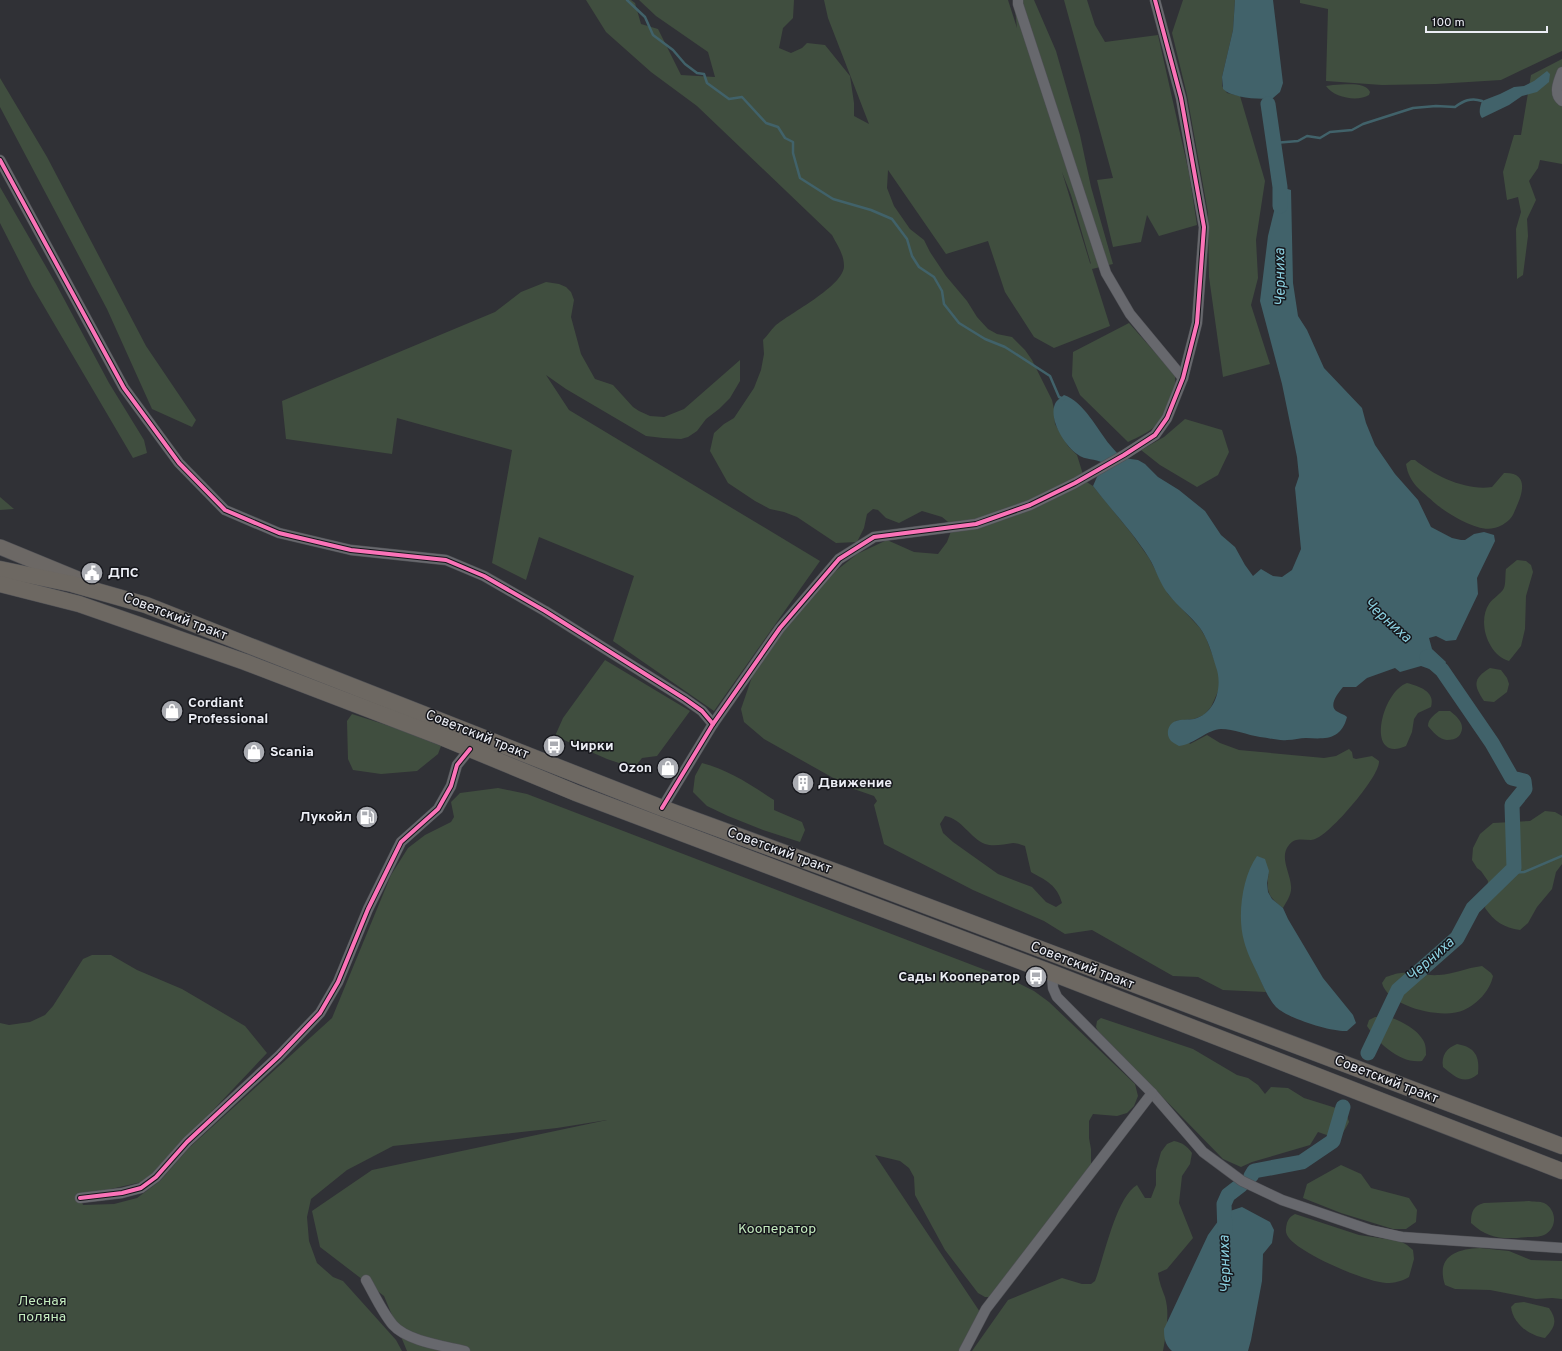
<svg xmlns="http://www.w3.org/2000/svg" width="1562" height="1351" font-family="Overpass,sans-serif">
	<style>
		.green { fill: #404e3f; fill-rule: evenodd }
		.water { fill: #41626a }
		.lines { fill: none; stroke-linecap: round; stroke-linejoin: round }
		.stream { stroke: #41626a; stroke-width: 2.5 }
		.river { stroke: #41626a; stroke-width: 15 }
		.minor-casing { stroke: #4f5055; stroke-width: 11 }
		.primary-casing { stroke: #4f5055; stroke-width: 16 }
		.trunk-casing { stroke: #4f5055; stroke-width: 17 }
		.minor { stroke: #67686d; stroke-width: 10 }
		.primary { stroke: #6c6865; stroke-width: 15 }
		.trunk { stroke: #6d6862; stroke-width: 16 }
		.cycleway-casing { stroke: #16171c; stroke-width: 6 }
		.cycleway { stroke: #fb73b8; stroke-width: 4 }
		.labels { text-anchor: middle; dominant-baseline: central; stroke-width: 3; stroke-linejoin: round; paint-order: stroke }
		.poi-label { font-size: 14px; font-weight: bold; fill: #eceef5; stroke: #16171c; text-anchor: start }
		.street-label { font-size: 14px; fill: #eceef5; stroke: #16171c }
		.park-label { font-size: 14px; fill: #c4ebbe; stroke: #16171c }
		.water-label { font-size: 15px; font-style: italic; fill: #8acfdf; stroke: #16171c }
	</style>
	<rect width="100%" height="100%" fill="#303136"/>
	<g class="green">
		<path d="M586 0H631L635 3 641 24 658 29 681 75 715 77 708 52 656 16 639 0H794L793 18 783 28 779 48 791 53 802 48 807 43 825 45 850 76 854 103V116L869 124 828 18 824 0H1008L1017 28 1014 0H1034L1056 51 1080 135 1091 187 1113 264 1092 269 1110 326 1054 348 1034 337 1005 292 988 241 946 254 888 170 887 188 894 206 910 229 924 240 930 252 946 276 967 301 977 317 988 329 997 334 1012 337 1025 350 1032 360 1052 400 1054 409 1055 424 1068 446 1077 455 1085 481 1093 486 1132 534 1149 558 1168 594 1200 628 1206 638 1217 667 1220 678V687L1211 707 1204 715 1194 719 1175 721 1190 744 1207 735 1220 743 1239 750 1324 758 1336 756 1349 749 1352 752 1353 758 1356 759 1372 756 1379 761C1380 776 1336 826 1322 835 1319 837 1314 840 1311 840 1303 840 1295 837 1289 845 1279 857 1290 872 1291 886 1292 894 1287 901 1283 908 1267 896 1266 891 1269 871L1253 963 1266 992 1223 990 1198 977 1173 976 1092 930 1065 934 1044 921 973 890 884 844 874 805 877 801 874 796 851 788 764 739 744 722 741 709 753 674 791 620 832 574 857 554 887 540 914 552 938 554 947 542 953 526 942 517 922 511 899 523 886 518 878 510 873 509 867 514 864 528 857 542 836 543 797 517 784 512 770 509 755 501 728 483 710 451 714 433 724 424 734 418 754 388 761 370 764 354 763 340C767 336 771 330 775 326 790 313 844 286 844 266 844 254 837 245 832 235L697 106 651 72 606 32ZM1062 172 1071 195 1091 264 1090 263ZM945 816C962 819 970 838 985 844 994 847 1004 844 1013 843 1017 843 1021 845 1025 846L1031 872C1047 881 1057 885 1062 903L1056 907 1046 902 1032 887 998 874 953 842 943 833 940 824Z"/>
		<path d="M1064 0H1087L1095 25 1105 42 1158 35 1189 173 1197 225 1159 236 1147 215 1141 242 1113 247 1097 180 1113 178Z"/>
		<path d="M1183 0H1235L1233 30 1222 77V86L1227 93 1240 96 1265 181 1256 240 1258 278 1251 305 1270 364 1223 377 1209 277 1208 213 1187 95 1172 33Z"/>
		<path d="M1300 0H1562V51L1501 80 1436 84 1382 85 1326 81 1328 9 1300 3Z"/>
		<path d="M1562 59V164L1540 160 1538 168 1529 181 1536 200 1527 219 1528 236 1523 275 1517 279 1516 229 1521 212 1518 197 1507 200 1503 172 1514 135H1521L1531 75Z"/>
		<path d="M0 78 47 157 146 346 196 420 192 427 152 409 107 309 0 107Z"/>
		<path d="M1333 85C1344 85 1365 81 1370 92L1369 95C1358 102 1334 98 1326 86Z"/>
		<path d="M0 187 56 284 109 383 144 440 147 453 133 458 32 286 0 223Z"/>
		<path d="M546 282 559 284 566 287 571 292 574 300 571 317 581 354 595 379 613 385 633 407 639 411 650 416 664 417 684 409 740 360V381L730 398 719 409 706 419 697 431 688 437 681 439 663 438 646 436 566 389 546 375 569 410 820 561 714 711 613 641 634 576 539 537 526 580 492 563 512 450 397 418 392 454 286 439 282 401 495 312 521 292Z"/>
		<path d="M1129 323 1175 375C1175 382 1177 391 1175 398 1167 422 1150 432 1128 442L1080 395 1072 376 1073 352Z"/>
		<path d="M1185 419 1222 430 1229 452 1218 475 1197 487 1160 465 1141 450 1164 437Z"/>
		<path d="M1411 460H1415C1435 476 1466 491 1492 487L1504 473C1529 472 1523 493 1516 508 1514 512 1513 516 1510 519 1506 523 1500 527 1494 528 1479 533 1448 514 1436 504 1422 491 1409 484 1406 464Z"/>
		<path d="M0 497 14 509 0 510Z"/>
		<path d="M1517 560 1526 561 1531 565 1533 572 1526 596 1525 629 1521 646 1509 661C1488 655 1477 622 1489 604 1493 598 1501 594 1504 588 1506 583 1505 574 1506 569Z"/>
		<path d="M605 660 690 711 657 756 642 758 634 768 607 759 555 736 563 718Z"/>
		<path d="M1490 668 1501 670 1507 678 1509 684 1507 692 1494 702 1484 701C1474 686 1472 679 1490 668Z"/>
		<path d="M1407 683C1418 686 1436 691 1431 707L1418 713 1414 719 1412 732 1406 746C1365 764 1381 692 1407 683Z"/>
		<path d="M1439 711H1450C1458 717 1467 726 1459 736 1456 739 1451 740 1447 740 1440 740 1432 731 1428 726 1428 719 1434 715 1439 711Z"/>
		<path d="M352 714 396 728 441 746 438 754 417 771 381 774 353 770 348 759 347 721Z"/>
		<path d="M702 763C729 770 751 785 774 800V810L802 822 805 830 800 842 763 830 728 816 707 806 693 792 695 776Z"/>
		<path d="M498 788 527 794 1014 981 1034 991 1049 1002 1135 1084 1138 1096 1134 1106 1127 1113 1117 1116 1093 1114 1089 1121V1138L1091 1149V1164L1086 1180 990 1297H985L978 1293 945 1250 915 1195 914 1177 909 1168 900 1161 875 1155 980 1312 961 1351H407L384 1296 320 1247 312 1211 372 1170 607 1120 557 1128 393 1146 347 1170 311 1199 307 1217 309 1241 317 1263 333 1277 343 1281 396 1340 402 1351H0V1023L9 1025 30 1022 45 1015 53 1006 83 959 92 955H111L137 970 182 989 245 1026 267 1053 146 1181 102 1191 79 1193 83 1205 114 1204 137 1198 160 1181 190 1147 332 1018 391 875 408 848 425 835 451 822 454 817 451 802 460 793Z"/>
		<path d="M1545 811 1555 812 1562 816V864L1556 872 1552 889 1537 907 1528 923 1520 930C1504 928 1494 921 1485 908L1488 881 1481 871 1477 868 1472 860 1473 848 1480 834 1493 823 1530 821Z"/>
		<path d="M1482 966 1491 973 1493 976C1490 991 1477 1004 1464 1010 1443 1020 1388 1007 1382 983L1386 977C1390 976 1396 973 1401 973 1414 972 1426 976 1439 975 1454 974 1466 968 1482 966Z"/>
		<path d="M1385 1016C1398 1019 1416 1028 1423 1040 1426 1044 1426 1051 1426 1055L1422 1061C1400 1064 1378 1043 1367 1026L1369 1020 1375 1017Z"/>
		<path d="M1101 1018 1193 1049 1237 1075 1248 1078 1258 1085 1265 1094 1271 1087 1288 1088 1304 1098 1336 1108 1347 1116 1349 1122C1339 1141 1338 1139 1318 1132L1310 1145 1252 1162 1241 1167 1223 1159 1098 1031 1096 1027 1097 1021Z"/>
		<path d="M1457 1044C1475 1047 1480 1056 1478 1074 1464 1086 1454 1076 1443 1067 1441 1055 1447 1048 1457 1044Z"/>
		<path d="M1174 1141C1183 1143 1187 1146 1192 1153L1190 1164 1182 1176 1179 1203 1193 1238 1167 1269 1158 1273C1159 1282 1162 1289 1165 1297 1170 1314 1166 1334 1163 1351H972L1008 1300 1062 1278 1082 1284H1091L1095 1281C1104 1258 1116 1197 1137 1185L1145 1198H1151L1156 1185V1170L1161 1152 1167 1144Z"/>
		<path d="M1341 1165 1361 1174 1371 1188 1409 1198 1417 1210 1416 1222 1406 1229H1393L1341 1213 1303 1198 1307 1184Z"/>
		<path d="M1529 1201C1533 1202 1540 1201 1544 1203 1556 1209 1558 1226 1546 1234 1541 1237 1534 1237 1528 1237 1504 1239 1489 1240 1471 1223 1471 1212 1473 1206 1484 1203Z"/>
		<path d="M1295 1214 1359 1235 1400 1241 1407 1245 1413 1250 1414 1259 1409 1277C1402 1281 1395 1283 1386 1283 1366 1282 1295 1252 1287 1235 1285 1231 1286 1227 1287 1223 1289 1218 1290 1217 1295 1214Z"/>
		<path d="M1480 1248 1509 1251 1531 1260 1562 1261V1299L1552 1298 1536 1299 1490 1290 1455 1289 1445 1285C1436 1257 1455 1249 1480 1248Z"/>
		<path d="M1524 1302 1549 1308C1558 1321 1555 1327 1545 1338 1530 1336 1513 1324 1511 1307L1515 1303Z"/>
	</g>
	<g class="water">
		<path d="M1235 0H1273L1283 83 1280 92 1273 98C1260 100 1232 98 1223 89L1222 77 1233 30Z"/>
		<path d="M1547 71 1550 74 1549 82 1537 92 1522 96 1509 105 1482 118C1478 113 1480 107 1482 101L1500 94 1514 87 1524 86 1534 81Z"/>
		<path d="M1280 187 1291 190 1293 283 1298 316 1307 330 1324 368 1362 408 1366 423 1375 445 1395 474 1418 500 1431 527 1452 538 1461 540H1465L1474 534 1484 532 1494 535 1495 541 1477 578 1478 594 1456 640 1446 641 1436 636 1429 638 1432 649 1446 662 1442 670 1435 671 1421 666 1400 672 1395 668 1367 678 1356 687H1343C1338 693 1327 707 1338 712 1341 714 1344 714 1347 717 1341 740 1326 739 1306 738 1300 738 1294 740 1287 740 1279 741 1269 738 1260 737 1247 735 1234 729 1221 729 1208 729 1195 744 1179 746 1176 744 1173 743 1171 741 1165 735 1168 723 1176 721 1181 719 1188 720 1194 719 1216 713 1223 686 1216 667 1212 654 1208 639 1200 628 1191 616 1178 607 1169 595 1160 585 1156 569 1149 558 1133 532 1111 510 1093 486L1103 463C1095 458 1086 461 1077 454 1064 445 1047 417 1056 402 1058 399 1062 397 1064 395 1084 402 1097 429 1110 445 1114 450 1118 454 1123 458L1138 460 1145 464 1158 477 1179 490 1205 511 1221 535 1235 547 1245 565 1253 576 1261 569 1273 576 1282 577 1292 570 1301 549 1295 488 1299 476 1297 457 1282 384 1260 301 1268 236Z"/>
		<path d="M1257 856 1265 859 1269 871 1267 883 1268 892 1272 899 1283 908 1288 919 1323 978 1353 1015 1356 1023 1347 1031C1331 1032 1287 1018 1276 1007 1268 998 1263 986 1258 975 1253 964 1247 953 1244 941 1237 917 1242 877 1257 856Z"/>
		<path d="M1242 1207 1270 1222 1274 1230 1272 1243 1263 1254 1262 1281 1251 1340 1248 1351H1172C1165 1345 1164 1338 1164 1329L1208 1235 1224 1213Z"/>
	</g>
	<g class="lines">
		<g class="stream">
			<path d="M627 0 645 17 653 35 673 50 685 64 697 73 704 74 707 83 729 99 742 97 766 123 778 127 785 138 793 142V153L800 178 833 199 871 210 892 219 907 239 912 256 919 267 934 277 942 291 944 304 959 323 985 339 1005 347 1050 376 1059 397 1064 399"/>
			<path d="M1274 143 1298 141 1307 136 1320 138 1330 132 1352 130 1363 124 1413 108 1436 106 1455 107C1463 101 1471 97 1482 101"/>
			<path d="M1508 873 1524 872 1562 856"/>
		</g>
		<g class="river">
			<path d="M1268 104 1280 187V206"/>
			<path d="M1368 1053 1398 990 1457 938 1473 908 1514 868 1512 805 1525 789 1524 781 1512 778 1492 743 1442 670 1427 657"/>
			<path d="M1251 1176 1254 1171 1302 1162 1333 1141 1343 1107"/>
			<path d="M1225 1233 1224 1204 1228 1195 1241 1185"/>
		</g>
		<g class="minor-casing">
			<g id="minor">
				<path d="M1018 0V4L1106 273 1130 314 1183 378"/>
				<path d="M1562 72C1558 82 1553 94 1562 101"/>
				<path d="M0 160 124 388 179 463 225 510 279 533 351 550 446 560 484 576 545 611 685 699 702 711 713 724"/>
				<path d="M662 808 713 724 780 628 839 559 874 537 976 524 1030 505 1075 483 1124 455 1155 435 1167 418 1183 378 1197 323 1204 227 1181 98 1155 0"/>
				<path d="M1052 973 1053 988 1057 997 1152 1093 1203 1152 1242 1181 1282 1200 1370 1230 1402 1237 1562 1248"/>
				<path d="M80 1198 122 1193 141 1188 156 1177 187 1142 279 1056 320 1013 338 982 368 909 401 842 438 809 451 786 457 765 470 749"/>
				<path d="M366 1280C374 1294 382 1312 393 1325 407 1341 444 1346 465 1351"/>
				<path d="M964 1351 986 1309 1152 1093"/>
			</g>
		</g>
		<g class="primary-casing">
			<path id="primary" d="M0 547 85 582"/>
		</g>
		<g class="trunk-casing">
			<g id="trunk">
				<path d="M0 569 72 584 146 605 662 808 842 874 1562 1146"/>
				<path d="M0 584 79 604 245 662 441 737 576 793 1052 973 1562 1171"/>
			</g>
		</g>
		<use href="#minor" class="minor"/>
		<use href="#primary" class="primary"/>
		<use href="#trunk" class="trunk"/>
		<g class="cycleway-casing">
			<g id="cycleway">
				<path d="M0 160 124 388 179 463 225 510 279 533 351 550 446 560 484 576 545 611 685 699 702 711 713 724"/>
				<path d="M662 808 713 724 780 628 839 559 874 537 976 524 1030 505 1075 483 1124 455 1155 435 1167 418 1183 378 1197 323 1204 227 1181 98 1155 0"/>
				<path d="M80 1198 122 1193 141 1188 156 1177 187 1142 279 1056 320 1013 338 982 368 909 401 842 438 809 451 786 457 765 470 749"/>
			</g>
		</g>
		<use href="#cycleway" class="cycleway"/>
	</g>
	<defs>
		<g id="civic-disc" transform="scale(1.15)"><circle r="9.5" fill="#aaacb2" stroke="#16171c"/><path d="M-.6-6.5H3V-4.5H.6V-3L4-1V1h2V6H-6V1h2V-1L-.6-3ZM-1.2 2.5V6h2.4V2.5Z" fill="#fff"/></g>
		<g id="shop-disc" transform="scale(1.15)"><circle r="9.5" fill="#aaacb2" stroke="#16171c"/><path d="M-5-2.5h2.3a2.7 3.5 0 0 1 5.4 0H5L5.5 6h-11ZM-1.5-2.5h3a1.5 2.3 0 0 0-3 0Z" fill="#fff"/></g>
		<g id="bus-disc" transform="scale(1.15)"><circle r="9.5" fill="#aaacb2" stroke="#16171c"/><path d="M-5-6H5V4H4V6H2V4H-2V6H-4V4H-5ZM-3.5-4V0h7V-4ZM-3.5 1.2v1.5H-2V1.2ZM2 1.2v1.5H3.5V1.2Z" fill="#fff"/></g>
		<g id="building-disc" transform="scale(1.15)"><circle r="9.5" fill="#aaacb2" stroke="#16171c"/><path d="M-4-6H4V6H1V3H-1V6H-4ZM-2.5-4.3h1.7v1.8h-1.7ZM.8-4.3h1.7v1.8H.8ZM-2.5-1h1.7V.8h-1.7ZM.8-1h1.7V.8H.8Z" fill="#fff"/></g>
		<g id="fuel-disc" transform="scale(1.15)"><circle r="9.5" fill="#aaacb2" stroke="#16171c"/><path d="M-5.5-6h7V0h2V4h1.3V-2.5L3-4.5l.8-.8L6-3V5H2.5V1h-1V6h-7ZM-4.2-4.7v3.2H.2V-4.7Z" fill="#fff"/></g>
	</defs>
	<g fill-rule="evenodd">
		<use href="#civic-disc" x="92" y="573"/>
		<use href="#shop-disc" x="172" y="711"/>
		<use href="#bus-disc" x="554" y="746"/>
		<use href="#shop-disc" x="254" y="752"/>
		<use href="#shop-disc" x="668" y="768"/>
		<use href="#building-disc" x="803" y="783"/>
		<use href="#fuel-disc" x="367" y="817"/>
		<use href="#bus-disc" x="1036" y="977"/>
	</g>
	<g class="labels">
		<g class="poi-label">
			<text x="108" y="573">ДПС</text>
			<text x="188" y="703">Cordiant<tspan x="188" dy="16">Professional</tspan></text>
			<text x="570" y="746">Чирки</text>
			<text x="270" y="752">Scania</text>
			<text x="652" y="768" text-anchor="end">Ozon</text>
			<text x="818" y="783">Движение</text>
			<text x="352" y="817" text-anchor="end">Лукойл</text>
			<text x="1020" y="977" text-anchor="end">Сады Кооператор</text>
		</g>
		<g class="street-label">
			<text transform="translate(175 617) rotate(21)">Советский тракт</text>
			<text transform="translate(477 735) rotate(22)">Советский тракт</text>
			<text transform="translate(779 851) rotate(20)">Советский тракт</text>
			<text transform="translate(1082 966) rotate(21)">Советский тракт</text>
			<text transform="translate(1386 1080) rotate(21)">Советский тракт</text>
		</g>
		<g class="park-label">
			<text x="777" y="1229">Кооператор</text>
			<text x="42" y="1301">Лесная<tspan x="42" dy="16">поляна</tspan></text>
		</g>
		<g class="water-label">
			<text transform="translate(1281 277) rotate(-91)">Черниха</text>
			<text transform="translate(1387 621) rotate(42)">Черниха</text>
			<text transform="translate(1431 960) rotate(-42)">Черниха</text>
			<text transform="translate(1226 1264) rotate(-92)">Черниха</text>
		</g>
	</g>
	<path d="M1426 26v6h121v-6" fill="none" stroke="#eceef5" stroke-width="2"/>
	<text x="1432" y="26" font-size="12" fill="#eceef5" stroke="#16171c" stroke-width="3" paint-order="stroke">100 m</text>
</svg>
